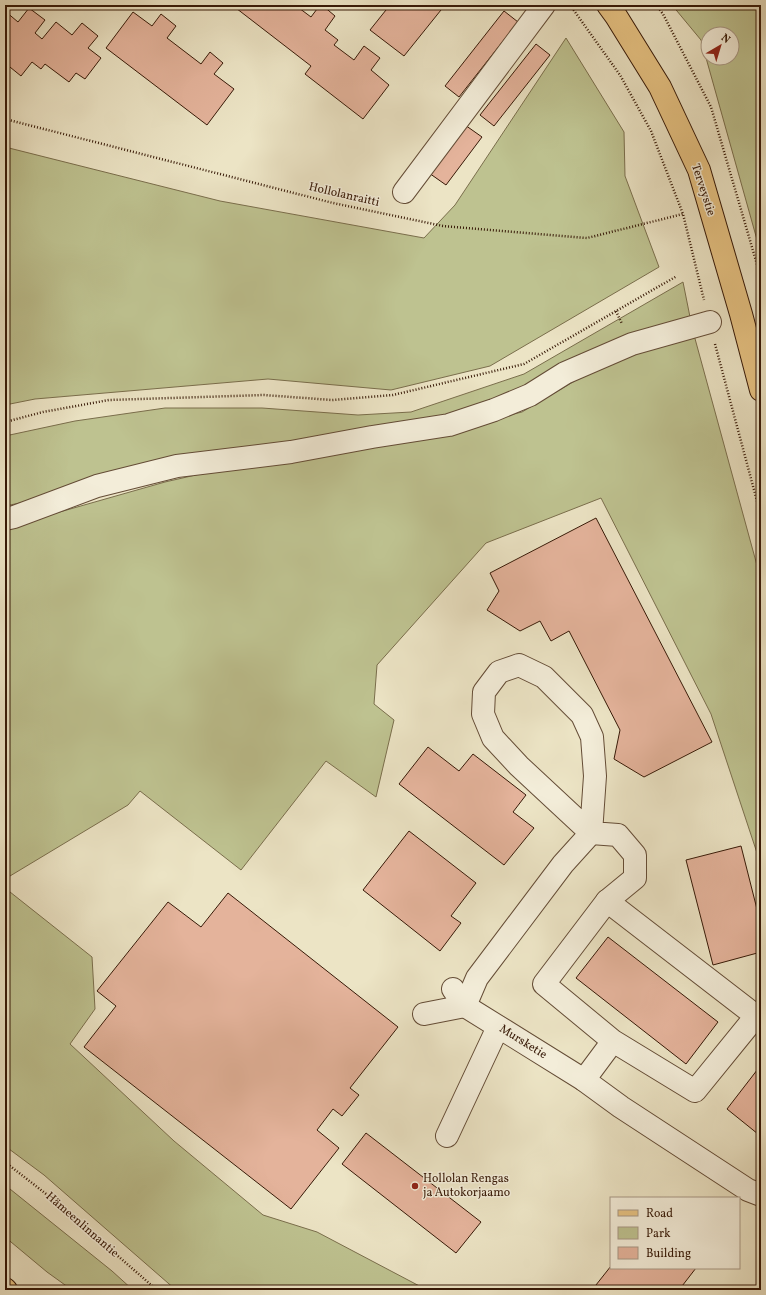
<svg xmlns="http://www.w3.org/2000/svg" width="766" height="1295" font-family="Vollkorn,serif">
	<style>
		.green { fill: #bec290; stroke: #7a6e4c; fill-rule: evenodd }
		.building { fill: #e4b39b; stroke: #371907 }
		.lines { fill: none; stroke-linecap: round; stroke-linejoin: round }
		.minor-casing { stroke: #644c36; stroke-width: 24 }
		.major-casing { stroke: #371907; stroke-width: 24 }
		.path { stroke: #371907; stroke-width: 2.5; stroke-dasharray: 1 2; stroke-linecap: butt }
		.minor { stroke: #f3edd9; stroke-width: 22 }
		.major { stroke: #e6c282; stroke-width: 22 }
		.poi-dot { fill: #8f2418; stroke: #f3edd9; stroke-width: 1.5 }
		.labels { text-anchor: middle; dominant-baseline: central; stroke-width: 3; stroke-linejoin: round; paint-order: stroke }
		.street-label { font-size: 12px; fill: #371907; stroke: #f3edd9 }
		.poi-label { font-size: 12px; fill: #371907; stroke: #f3edd9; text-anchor: start }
	</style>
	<rect width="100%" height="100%" fill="#ece4c5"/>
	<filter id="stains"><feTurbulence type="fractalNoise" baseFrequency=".005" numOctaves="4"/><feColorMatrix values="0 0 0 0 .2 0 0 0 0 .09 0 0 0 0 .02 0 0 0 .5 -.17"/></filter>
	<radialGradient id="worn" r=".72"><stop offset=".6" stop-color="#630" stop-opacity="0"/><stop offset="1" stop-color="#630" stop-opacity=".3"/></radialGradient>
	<g class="green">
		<path d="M672 5H761V254L701 40ZM708 34H732V58H708Z"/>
		<path d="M566 38 624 132 625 176 659 267 490 366 391 390 268 379 35 399 5 405V147L220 201 424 238 455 205Z"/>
		<path d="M683 282 690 317 525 390 451 416 5 506V436L75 421 165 408H262L358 415 411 412 524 374Z"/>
		<path d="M694 335 761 580V865L711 714 601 498 486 543 377 665 374 704 394 720 376 797 326 761 241 870 140 791 128 805 5 879V526L21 523 165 482 235 466 383 446 522 412 607 362Z"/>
		<path d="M5 888 92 957 95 1009 70 1044 174 1141 263 1215 317 1232 427 1290H176L44 1175 5 1146Z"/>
		<path d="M5 1185 112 1271 133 1290H72L47 1272 5 1237Z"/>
	</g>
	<g class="building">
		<path d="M232 5H295L311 17 320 5H322L335 16 325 30 338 40 334 45 354 60 364 46 380 58 371 70 389 85 363 119 305 74 311 66Z"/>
		<path d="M390 5H445L404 56 370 30Z"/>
		<path d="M29 8 45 20 35 33 42 39 56 22 72 35 82 23 98 36 88 48 101 58 85 79 76 73 69 82 45 64 41 69 32 62 21 76 5 63V11L18 22Z"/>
		<path d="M504 11 518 22 459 97 445 86Z"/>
		<path d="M133 12 152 26 161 14 176 26 167 38 201 64 210 52 223 63 214 74 234 89 207 125 106 48Z"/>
		<path d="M536 44 550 55 494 126 480 115Z"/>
		<path d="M465 125 482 137 446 185 429 173Z"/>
		<path d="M596 518 712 742 644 777 614 759 620 730 569 631 551 641 540 621 520 631 487 610 499 591 490 573Z"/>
		<path d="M428 747 459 771 473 754 526 795 513 812 534 828 504 865 399 784Z"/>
		<path d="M409 831 476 883 451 916 461 923 440 951 363 890Z"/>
		<path d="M741 846 761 925V952L713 965 686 860Z"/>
		<path d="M228 893 398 1027 350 1088 359 1095 342 1116 333 1109 317 1130 339 1148 291 1209 84 1047 116 1006 97 991 168 902 201 927Z"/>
		<path d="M608 937 718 1022 686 1064 576 978Z"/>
		<path d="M761 1065V1130L758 1134 727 1109Z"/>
		<path d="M366 1133 481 1222 456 1253 342 1164Z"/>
		<path d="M611 1266V1268H696L679 1290H592Z"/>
	</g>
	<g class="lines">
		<g class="minor-casing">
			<g id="minor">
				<path d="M404 192 544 5"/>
				<path d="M5 519 14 517 97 486 177 466 291 452 372 437 449 425 494 410 530 395 565 373 632 344 710 322"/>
				<path d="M591 833 563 864 477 978 465 1006 584 1080 621 1107 748 1190 761 1195"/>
				<path d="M591 833 595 776 592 737 582 715 544 677 519 665 499 672 484 692 483 714 493 738 519 766 591 833 618 835 635 855V878L607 901"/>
				<path d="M424 1014 465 1006 453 989"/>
				<path d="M584 1080 613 1041 695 1091 756 1016 607 901 544 984 613 1041"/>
				<path d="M447 1136 498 1027"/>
			</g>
		</g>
		<g class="major-casing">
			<g id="major">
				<path d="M608 5 616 16 660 87 699 170 741 314 761 390"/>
				<path d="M5 1289 6 1290"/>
			</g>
		</g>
		<g class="path">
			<path d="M570 5 620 75 651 131 683 214 704 300"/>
			<path d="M656 5 663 14 711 107 761 278"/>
			<path d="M5 119 333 203 443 226 587 238 683 214"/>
			<path d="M616 311 622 324"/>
			<path d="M715 344 761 516"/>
			<path d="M5 422 43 412 109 400 264 395 332 400 393 395 524 364 677 276"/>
			<path d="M5 1162 50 1197 157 1290"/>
		</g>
		<use href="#minor" class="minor"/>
		<use href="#major" class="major"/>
	</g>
	<circle class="poi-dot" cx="415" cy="1186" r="4"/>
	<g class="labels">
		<g class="street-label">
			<text transform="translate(703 190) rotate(72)">Terveystie</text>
			<text transform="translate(344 195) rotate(13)">Hollolanraitti</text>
			<text transform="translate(523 1042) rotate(32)">Mursketie</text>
			<text transform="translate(82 1225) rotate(41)">Hämeenlinnantie</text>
		</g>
		<g class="poi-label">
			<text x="423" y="1179">Hollolan Rengas<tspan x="423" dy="14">ja Autokorjaamo</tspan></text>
		</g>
	</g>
	<rect width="766" height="1295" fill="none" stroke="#ece4c5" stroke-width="20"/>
	<rect x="6" y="6" width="754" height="1283" fill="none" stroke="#371907" stroke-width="2"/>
	<rect x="10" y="10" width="746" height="1275" fill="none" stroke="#371907"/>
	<rect x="610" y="1197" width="130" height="72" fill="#f3edd9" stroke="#a89885"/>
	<rect x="618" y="1210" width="20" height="6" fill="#e6c282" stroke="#a89885"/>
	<text x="646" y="1217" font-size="12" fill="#371907">Road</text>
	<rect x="618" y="1227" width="20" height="12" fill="#bec290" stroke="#a89885"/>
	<text x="646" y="1237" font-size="12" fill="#371907">Park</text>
	<rect x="618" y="1247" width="20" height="12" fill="#e4b39b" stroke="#a89885"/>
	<text x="646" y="1257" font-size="12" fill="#371907">Building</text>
	<g transform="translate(720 46) rotate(38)"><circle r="19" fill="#f3edd9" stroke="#a89885"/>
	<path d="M0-3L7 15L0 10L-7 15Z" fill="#8f2418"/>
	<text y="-6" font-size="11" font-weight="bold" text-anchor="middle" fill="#371907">N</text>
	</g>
	<rect width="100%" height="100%" filter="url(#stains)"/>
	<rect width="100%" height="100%" fill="url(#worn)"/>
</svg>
